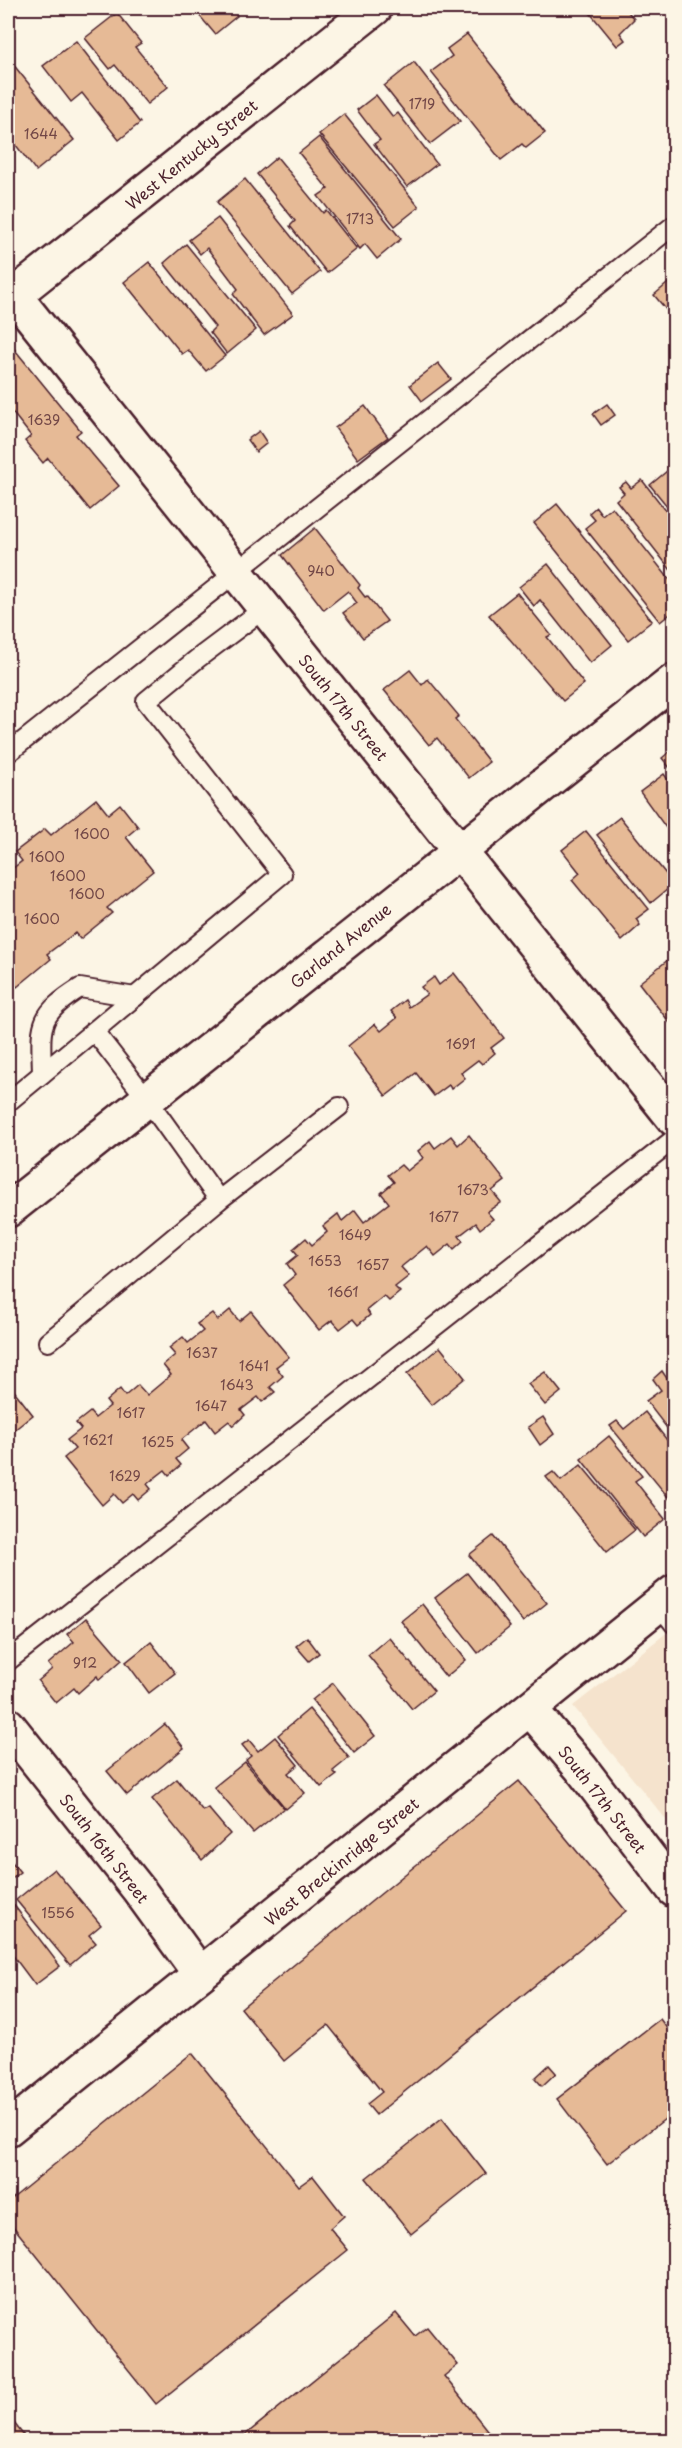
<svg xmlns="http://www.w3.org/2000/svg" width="682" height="2448" font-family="'Playpen Sans',sans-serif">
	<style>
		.built { fill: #f5e3cd }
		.building { fill: #e6ba96; stroke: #4a1f2b; stroke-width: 1.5 }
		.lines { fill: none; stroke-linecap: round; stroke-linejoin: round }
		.service-casing { stroke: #4a1f2b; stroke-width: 22 }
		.minor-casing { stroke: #4a1f2b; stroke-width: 38 }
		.service { stroke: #fcf5e5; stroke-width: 18 }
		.minor { stroke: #fcf5e5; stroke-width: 33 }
		.labels { text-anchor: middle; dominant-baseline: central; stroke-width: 4.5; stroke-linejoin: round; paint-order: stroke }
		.number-label { font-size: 14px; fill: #714646 }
		.street-label { font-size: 16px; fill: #4a1f2b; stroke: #fcf5e5 }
	</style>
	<rect width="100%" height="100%" fill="#fcf5e5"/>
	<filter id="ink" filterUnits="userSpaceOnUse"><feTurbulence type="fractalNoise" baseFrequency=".0167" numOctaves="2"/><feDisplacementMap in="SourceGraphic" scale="12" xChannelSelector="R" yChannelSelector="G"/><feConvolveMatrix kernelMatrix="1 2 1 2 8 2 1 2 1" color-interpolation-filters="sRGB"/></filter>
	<g filter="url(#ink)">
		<path class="built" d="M674 1627V1829L573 1706Z"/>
		<g class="building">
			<path d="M193 8H229L237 16 215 34Z"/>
			<path d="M586 8H625L634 19 620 33 625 40 617 46Z"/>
			<path d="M117 13 141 43 135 47 168 87 147 104 115 65 110 69 85 38Z"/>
			<path d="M467 34 545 133 526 148 522 144 501 160 431 72 452 56 447 49Z"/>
			<path d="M76 41 140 123 119 140 82 93 71 102 43 66Z"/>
			<path d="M8 58 74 140 36 171 8 135V129L16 123 8 112Z"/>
			<path d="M414 62 460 121 430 144 384 86Z"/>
			<path d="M376 95 393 117 398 113 437 164 407 187 374 144 380 140 357 110Z"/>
			<path d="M344 114 419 207 395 226 319 134Z"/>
			<path d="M319 137 401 239 377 259 365 244 360 249 318 196 328 189 299 153Z"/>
			<path d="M277 157 323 213 326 210 357 249 327 273 290 226 295 221 257 174Z"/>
			<path d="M245 179 320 272 292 294 217 202Z"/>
			<path d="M218 218 293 314 264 335 233 294 238 289 207 248 200 254 189 240Z"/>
			<path d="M186 244 256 330 227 354 210 332 215 327 164 263Z"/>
			<path d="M149 262 225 356 206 371 188 350 182 354 124 282Z"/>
			<path d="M674 278V319L654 295Z"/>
			<path d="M11 345 81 431 76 435 119 486 90 510 48 458 43 463 25 441 31 436 8 407V347Z"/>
			<path d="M438 363 451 379 422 401 410 385Z"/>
			<path d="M607 404 615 415 601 425 593 414Z"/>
			<path d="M365 406 388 437 358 459 335 428Z"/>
			<path d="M259 431 267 443 256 452 247 440Z"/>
			<path d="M672 467 674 471V508L671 503 667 506 650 485Z"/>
			<path d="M642 480 674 521V574L616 500 624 493 619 487 626 482 631 488Z"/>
			<path d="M557 504 652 621 628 640 534 523Z"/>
			<path d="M596 507 602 515 612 507 674 585V611L660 622 585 528 595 520 589 513Z"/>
			<path d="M315 528 360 585 358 588 365 597 367 596 387 621 363 638 343 613 357 603 348 591 324 610 282 555Z"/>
			<path d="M548 564 612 645 590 663 540 600 534 606 519 587Z"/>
			<path d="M517 593 551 635 547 637 584 684 563 701 489 615Z"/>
			<path d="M410 670 422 685 428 679 459 716 455 719 489 762 469 778 437 738 429 745 384 690Z"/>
			<path d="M674 748V773L662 758Z"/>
			<path d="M664 774 674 788V839L640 792Z"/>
			<path d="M96 799 108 814 120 804 138 827 126 837 153 871 107 908 112 913 80 939 75 933 47 954 51 959 17 987 12 981 8 984V872L22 861 15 852 45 829 51 835Z"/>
			<path d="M620 817 674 884 651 903 597 835Z"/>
			<path d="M586 831 649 909 636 919 640 925 622 941 572 880 580 873 562 850Z"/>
			<path d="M674 955V1019L670 1023 639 983Z"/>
			<path d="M454 973 504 1038 491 1048 495 1053 482 1064 478 1060 461 1073 465 1078 451 1089 449 1085 434 1096 416 1073 386 1096 348 1046 375 1024 381 1031 397 1018 391 1011 405 1000 409 1007 427 994 421 987 434 977 439 985Z"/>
			<path d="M469 1135 505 1181 492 1191 501 1202 487 1212 493 1219 480 1229 476 1223 459 1236 463 1241 454 1249 450 1244 435 1256 427 1246 401 1267 409 1276 395 1287 400 1292 389 1301 384 1296 367 1310 370 1315 358 1325 353 1319 340 1329 332 1320 319 1330 283 1285 295 1275 287 1264 298 1255 293 1249 306 1238 312 1245 327 1232 323 1226 338 1214 342 1221 355 1210 364 1222 389 1203 381 1193 394 1182 388 1175 401 1165 407 1171 423 1158 418 1151 430 1141 435 1148 451 1136 458 1145Z"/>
			<path d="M230 1310 239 1321 251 1311 289 1357 276 1367 283 1376 270 1387 275 1392 262 1402 258 1397 241 1410 245 1415 233 1426 229 1421 215 1432 206 1420 181 1440 188 1449 176 1459 181 1465 169 1475 165 1470 147 1484 151 1489 138 1500 133 1494 122 1503 114 1494 102 1505 64 1458 75 1449 67 1440 81 1429 76 1423 90 1412 95 1418 110 1406 106 1401 120 1389 125 1396 138 1385 147 1395 171 1375 163 1365 175 1355 169 1348 183 1337 188 1343 203 1331 197 1324 212 1313 218 1320Z"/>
			<path d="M440 1347 465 1378 432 1405 407 1374Z"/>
			<path d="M662 1371 668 1380 674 1375V1431L670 1432 646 1401 661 1390 653 1379Z"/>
			<path d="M545 1372 561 1392 545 1405 528 1384Z"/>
			<path d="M8 1383 33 1415 8 1435Z"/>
			<path d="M645 1412 674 1449V1500L672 1502 610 1426 617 1421 624 1429Z"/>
			<path d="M543 1417 554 1434 540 1445 528 1427Z"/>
			<path d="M609 1436 642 1476 635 1481 665 1519 643 1537 581 1459Z"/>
			<path d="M581 1465 635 1530 607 1552 546 1477 553 1472 561 1481Z"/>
			<path d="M493 1536 547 1603 523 1622 469 1555Z"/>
			<path d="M467 1573 510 1627 478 1653 435 1598Z"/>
			<path d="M422 1604 466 1660 446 1677 401 1621Z"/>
			<path d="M86 1618 122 1660 99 1680 97 1676 78 1693 74 1688 56 1703 38 1681 52 1669 48 1664 74 1642 67 1634Z"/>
			<path d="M307 1637 319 1653 309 1661 296 1646Z"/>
			<path d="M389 1637 434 1691 412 1709 368 1655Z"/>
			<path d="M151 1642 175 1673 149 1693 126 1662Z"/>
			<path d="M333 1683 375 1736 354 1753 312 1700Z"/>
			<path d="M309 1709 349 1758 333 1771 337 1775 321 1787 278 1735Z"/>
			<path d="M165 1724 184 1748 127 1795 107 1771Z"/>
			<path d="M275 1737 298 1765 288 1773 305 1793 286 1809 246 1760 251 1756 242 1745 249 1740 258 1751Z"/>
			<path d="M245 1762 284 1808 253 1833 214 1787Z"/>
			<path d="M177 1779 203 1811 208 1808 230 1834 202 1860 152 1799Z"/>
			<path d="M519 1781 626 1911 376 2115 367 2104 382 2092 328 2025 284 2061 241 2008Z"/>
			<path d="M12 1862 20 1872 9 1881 8 1866Z"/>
			<path d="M54 1869 101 1925 89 1935 96 1943 70 1965 16 1900Z"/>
			<path d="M10 1900 60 1966 35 1985 8 1949V1902Z"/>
			<path d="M660 2019 674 2038V2112L607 2164 557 2099Z"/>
			<path d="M192 2053 299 2186 313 2176 344 2216 330 2228 348 2250 156 2404 8 2220V2202Z"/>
			<path d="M549 2065 556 2073 542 2086 535 2078Z"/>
			<path d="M442 2118 486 2174 411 2234 366 2178Z"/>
			<path d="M396 2313 415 2336 427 2327 458 2365 444 2376 495 2440H239Z"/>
			<path d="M8 2415 27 2440H8Z"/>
		</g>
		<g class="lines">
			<g class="service-casing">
				<g id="service">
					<path d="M8 753 674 225"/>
					<path d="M94 1031 282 874 146 701 197 659 265 608"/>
					<path d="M42 1074C41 1025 36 1016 80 988L135 997"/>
					<path d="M8 1102 94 1031 147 1099 219 1200 48 1342"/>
					<path d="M219 1200 339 1107"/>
					<path d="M659 1605 674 1624"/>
					<path d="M8 1661 674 1139"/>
				</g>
			</g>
			<g class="minor-casing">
				<g id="minor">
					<path d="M14 295 674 1119"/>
					<path d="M8 300 375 8"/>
					<path d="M8 1210 674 681"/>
					<path d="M530 1709 581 1768 674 1890"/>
					<path d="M8 1725 139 1890 200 1974"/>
					<path d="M8 2129 674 1592"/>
				</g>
			</g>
			<use href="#service" class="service"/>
			<use href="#minor" class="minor"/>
		</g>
	</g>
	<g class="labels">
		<g class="number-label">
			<text x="422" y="103">1719</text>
			<text x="41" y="133">1644</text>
			<text x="360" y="218">1713</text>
			<text x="44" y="419">1639</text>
			<text x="321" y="570">940</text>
			<text x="92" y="833">1600</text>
			<text x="47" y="856">1600</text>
			<text x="68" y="875">1600</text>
			<text x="87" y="893">1600</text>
			<text x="42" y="918">1600</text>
			<text x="461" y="1043">1691</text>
			<text x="473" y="1189">1673</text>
			<text x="444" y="1216">1677</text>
			<text x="355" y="1234">1649</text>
			<text x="325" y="1260">1653</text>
			<text x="373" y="1264">1657</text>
			<text x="343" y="1291">1661</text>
			<text x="202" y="1352">1637</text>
			<text x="254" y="1365">1641</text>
			<text x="237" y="1384">1643</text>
			<text x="211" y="1405">1647</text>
			<text x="131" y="1412">1617</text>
			<text x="98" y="1439">1621</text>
			<text x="158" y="1441">1625</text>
			<text x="125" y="1475">1629</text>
			<text x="85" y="1662">912</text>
			<text x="58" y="1912">1556</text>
		</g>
		<g class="street-label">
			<text transform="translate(191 154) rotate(-39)">West Kentucky Street</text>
			<text transform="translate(344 707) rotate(51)">South 17th Street</text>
			<text transform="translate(340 945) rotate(-39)">Garland Avenue</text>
			<text transform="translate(603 1799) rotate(52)">South 17th Street</text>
			<text transform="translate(105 1848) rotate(52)">South 16th Street</text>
			<text transform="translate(341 1861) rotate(-39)">West Breckinridge Street</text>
		</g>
	</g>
	<rect width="682" height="2448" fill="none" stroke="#fcf5e5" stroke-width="30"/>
	<rect x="15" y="15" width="652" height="2418" fill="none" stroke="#4a1f2b" stroke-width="2" filter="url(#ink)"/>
</svg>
